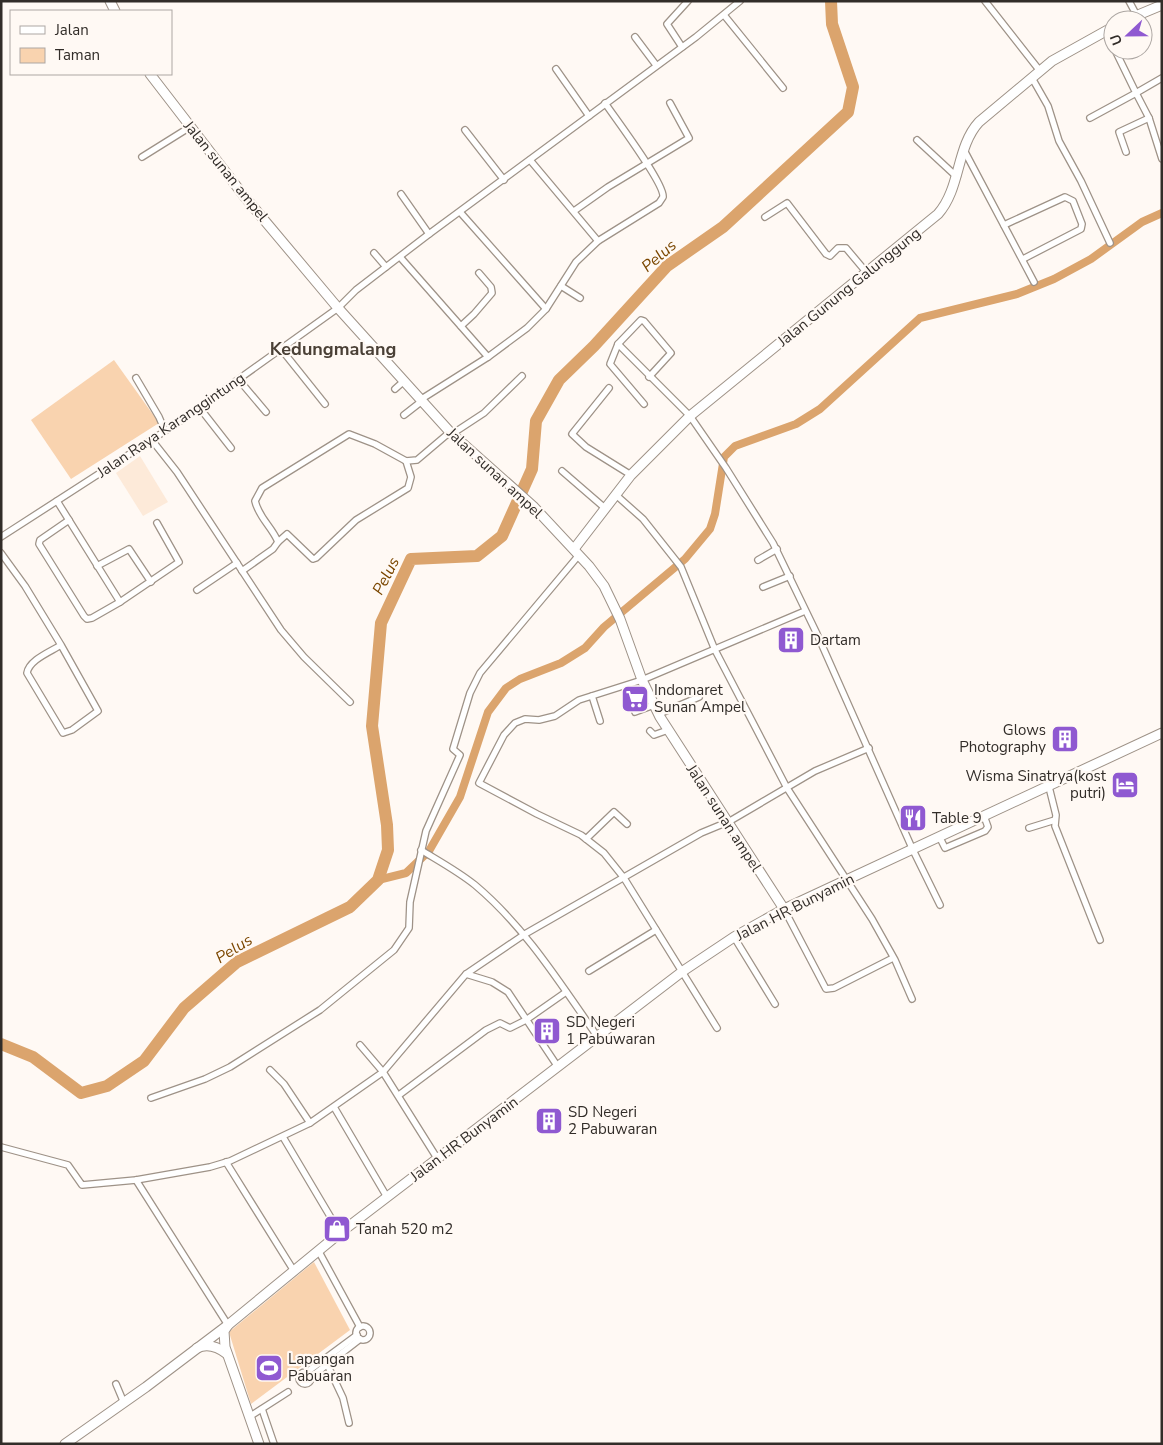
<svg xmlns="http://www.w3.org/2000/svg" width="1163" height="1445" font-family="'Nunito Sans',sans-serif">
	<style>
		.built { fill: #fdead9 }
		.park { fill: #f9d3af }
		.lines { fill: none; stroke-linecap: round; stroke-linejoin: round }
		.canal { stroke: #dba46d; stroke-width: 8 }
		.river { stroke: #dba46d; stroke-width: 12 }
		.street-casing { stroke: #9e9287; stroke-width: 8 }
		.secondary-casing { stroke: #9e9287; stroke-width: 11 }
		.primary-casing { stroke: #9e9287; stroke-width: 11 }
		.street { stroke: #fff; stroke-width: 5.5 }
		.secondary { stroke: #fff; stroke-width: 9 }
		.primary { stroke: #fff; stroke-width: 9 }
		.labels { text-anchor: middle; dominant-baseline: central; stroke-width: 4.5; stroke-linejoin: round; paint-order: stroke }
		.street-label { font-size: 15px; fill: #322d29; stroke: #fff9f4 }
		.poi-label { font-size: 15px; fill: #322d29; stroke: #fff9f4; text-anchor: start }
		.water-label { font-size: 16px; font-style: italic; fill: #7b4700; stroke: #fff9f4 }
		.quarter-label { font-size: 18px; font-weight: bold; fill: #4a4036; stroke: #fff9f4 }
	</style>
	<rect width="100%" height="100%" fill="#fff9f4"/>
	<path class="built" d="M140 456 168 502 143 516 116 473Z"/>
	<g class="park">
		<path d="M114 360 159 423 71 479 31 420Z"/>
		<path d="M314 1262 350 1330 251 1404 229 1332Z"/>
	</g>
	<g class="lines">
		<path class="canal" d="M378 880 406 873 429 851 460 797 488 712 506 688 520 679 561 663 585 648 604 627 685 559 710 529 715 514 724 457 735 446 796 424 820 409 920 318 1017 294 1054 279 1091 259 1142 222 1162 213"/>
		<path class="river" d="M1 1044 33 1057 81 1093 107 1086 144 1061 184 1008 237 962 350 907 378 880 388 850 387 825 372 726 381 623 411 559 477 556 502 536 532 469 536 421 559 380 594 346 667 266 723 227 848 112 853 87 832 24 831 1"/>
		<g class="street-casing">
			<g id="street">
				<path d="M985 1 1040 71"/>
				<path d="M1129 1 1136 14"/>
				<path d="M724 15 783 88"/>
				<path d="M635 37 656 65"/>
				<path d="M682 47 667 24 688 1"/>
				<path d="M556 69 589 116"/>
				<path d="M1032 78 1048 106 1059 141 1081 181 1110 243"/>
				<path d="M1162 78 1136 93 1149 118 1162 159"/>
				<path d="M1090 118 1136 93 1116 52"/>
				<path d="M465 130 504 180"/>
				<path d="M917 140 957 177"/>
				<path d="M965 152 1034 282"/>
				<path d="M1126 152 1119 132 1149 118"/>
				<path d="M142 157 190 127"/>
				<path d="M530 160 598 241"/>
				<path d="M401 194 429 234"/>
				<path d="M574 211 608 187 689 138 670 103"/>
				<path d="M460 212 546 309"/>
				<path d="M765 217 787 203 826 254 830 256 838 248H846L867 273"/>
				<path d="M1004 225 1065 197 1073 201 1082 224 1081 229 1023 259"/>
				<path d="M374 253 386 267"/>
				<path d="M400 257 488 357"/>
				<path d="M561 286 580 298"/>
				<path d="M461 326 474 314 492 293 491 287 479 273"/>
				<path d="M618 344 690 416 726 468 773 543 817 634 912 848 940 905"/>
				<path d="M281 349 325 404"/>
				<path d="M136 378 159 417 165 431"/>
				<path d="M239 380 266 412"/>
				<path d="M609 388 572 434 586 447 631 475"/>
				<path d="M395 389 404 381"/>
				<path d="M420 400 488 357 527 328 546 309 576 262 598 241 659 203 663 197C665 184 615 118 605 103"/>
				<path d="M644 404 610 364 618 344 641 320 644 321 671 353 649 377"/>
				<path d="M199 407 231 448"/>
				<path d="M404 415 422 401"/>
				<path d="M452 434 484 413 522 376"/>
				<path d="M151 439 177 472 281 630 304 657 350 702"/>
				<path d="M562 471 606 509"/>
				<path d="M616 495 643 519 681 567 715 650 787 788 872 919 895 960 912 999"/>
				<path d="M57 501 120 602 179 562 157 523"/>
				<path d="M69 520 40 540 39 544 84 616 87 619 92 618 120 602"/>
				<path d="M1 537 176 424 338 308 356 290 429 234 696 37 740 1"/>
				<path d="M278 542 287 534 313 559 316 558 356 520 408 488 411 477 406 461"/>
				<path d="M1 553 25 586 61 645C50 652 29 660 27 673L63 733 72 730 98 711 61 645"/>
				<path d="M758 560 777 549"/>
				<path d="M97 566 129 549 151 582"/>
				<path d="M242 571 273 549 278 542C272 527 259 518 255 501L262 488 349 434 375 444 406 461 417 460 450 432"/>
				<path d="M763 587 790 576"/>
				<path d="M197 590 237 563"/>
				<path d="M592 696 600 721"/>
				<path d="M635 712 654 705"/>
				<path d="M659 714 699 697"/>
				<path d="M650 731 654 735 668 730"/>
				<path d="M1049 787 1056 815 1055 826 1100 940"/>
				<path d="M1029 828 1055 820"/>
				<path d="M939 836 945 848 985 831 988 827 984 816"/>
				<path d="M586 839 614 812 627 824"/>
				<path d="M421 850C439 861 459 872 475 885 525 927 560 983 597 1036"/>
				<path d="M784 909 826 989 834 988 893 958"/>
				<path d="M734 937 775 1004"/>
				<path d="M589 971 656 930"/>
				<path d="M466 974 492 982 508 992 558 1067"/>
				<path d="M717 1028 624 878 604 853 581 835 537 814 479 783 504 735 515 723 525 719 539 720 555 716 579 700 642 680 805 611"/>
				<path d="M360 1045 383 1072 466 974 525 934 701 833 730 821 815 771 869 748"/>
				<path d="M270 1070 284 1084 310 1123"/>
				<path d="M399 1095 486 1030 500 1023 510 1028 526 1020 566 992"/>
				<path d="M151 1098 205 1079 230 1067 320 1010 394 950 409 928 410 902 426 831 460 755 453 749 470 693 480 673 579 555"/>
				<path d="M334 1107 387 1197"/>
				<path d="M283 1137 340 1233"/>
				<path d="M1 1147 68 1165 82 1185 136 1180 210 1167 230 1161 310 1123 383 1072 437 1158"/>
				<path d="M226 1162 294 1271"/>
				<path d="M136 1180 228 1325"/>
				<path d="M318 1250 360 1327"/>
				<circle cx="363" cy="1333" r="7"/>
				<path d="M327 1364 343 1398 349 1423"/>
				<circle cx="305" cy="1378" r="6"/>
				<path d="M307 1372 357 1335"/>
				<path d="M311 1377 360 1339"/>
				<path d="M116 1384 124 1403"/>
				<path d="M262 1409 274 1444"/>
				<path d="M249 1417 288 1392"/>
			</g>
		</g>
		<g class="secondary-casing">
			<g id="secondary">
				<path d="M1126 20 1162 5"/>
				<path d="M574 549 631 475 690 416 938 214C961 188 956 147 979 122L1052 61 1113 27"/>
				<path d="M784 909 1162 733"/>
				<path d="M228 1325 224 1331 225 1347 259 1444"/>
				<path d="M197 1348C208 1343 218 1347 227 1354"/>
			</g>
		</g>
		<g class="primary-casing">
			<g id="primary">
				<path d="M110 1 115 11"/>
				<path d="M65 1444 146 1387 228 1325 340 1233 683 971 734 937 784 909 660 717 642 680 620 619 604 586 589 566 533 506 450 432 338 308 244 196 150 74"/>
			</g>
		</g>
		<use href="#street" class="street"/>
		<use href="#secondary" class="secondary"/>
		<use href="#primary" class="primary"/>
	</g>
	<defs>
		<g id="building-square" transform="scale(1.4375)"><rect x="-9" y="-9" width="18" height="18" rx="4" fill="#8f59d1" stroke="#fff9f4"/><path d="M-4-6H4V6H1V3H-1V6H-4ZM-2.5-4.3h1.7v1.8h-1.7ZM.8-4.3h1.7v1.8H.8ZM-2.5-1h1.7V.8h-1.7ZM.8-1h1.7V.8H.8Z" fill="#fff"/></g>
		<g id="supermarket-square" transform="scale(1.4375)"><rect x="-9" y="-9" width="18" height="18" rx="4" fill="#8f59d1" stroke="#fff9f4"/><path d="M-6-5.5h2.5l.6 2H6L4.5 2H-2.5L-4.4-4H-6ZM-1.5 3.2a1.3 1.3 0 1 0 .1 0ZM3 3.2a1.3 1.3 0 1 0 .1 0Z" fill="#fff"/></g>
		<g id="hotel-square" transform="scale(1.4375)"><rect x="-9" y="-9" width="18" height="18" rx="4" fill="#8f59d1" stroke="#fff9f4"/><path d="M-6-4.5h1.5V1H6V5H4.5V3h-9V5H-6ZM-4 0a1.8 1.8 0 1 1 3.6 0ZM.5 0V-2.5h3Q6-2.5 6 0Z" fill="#fff"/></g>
		<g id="restaurant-square" transform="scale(1.4375)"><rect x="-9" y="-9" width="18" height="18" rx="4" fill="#8f59d1" stroke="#fff9f4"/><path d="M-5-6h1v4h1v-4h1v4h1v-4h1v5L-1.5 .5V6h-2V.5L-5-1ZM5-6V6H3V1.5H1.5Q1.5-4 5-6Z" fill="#fff"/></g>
		<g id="shop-square" transform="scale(1.4375)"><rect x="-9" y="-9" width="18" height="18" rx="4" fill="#8f59d1" stroke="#fff9f4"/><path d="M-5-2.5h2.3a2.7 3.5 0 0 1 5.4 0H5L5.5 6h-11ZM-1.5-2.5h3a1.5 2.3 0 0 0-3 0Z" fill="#fff"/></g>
		<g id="stadium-square" transform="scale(1.4375)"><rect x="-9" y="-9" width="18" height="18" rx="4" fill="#8f59d1" stroke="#fff9f4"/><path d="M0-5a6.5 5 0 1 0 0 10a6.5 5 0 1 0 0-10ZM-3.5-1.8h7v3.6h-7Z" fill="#fff"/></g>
	</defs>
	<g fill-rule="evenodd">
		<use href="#building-square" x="791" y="640"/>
		<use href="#supermarket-square" x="635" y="699"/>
		<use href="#building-square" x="1065" y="739"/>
		<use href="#hotel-square" x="1125" y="785"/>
		<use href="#restaurant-square" x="913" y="818"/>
		<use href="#building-square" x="547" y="1031"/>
		<use href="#building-square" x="549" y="1121"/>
		<use href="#shop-square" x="337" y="1229"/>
		<use href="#stadium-square" x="269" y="1368"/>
	</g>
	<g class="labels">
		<g class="street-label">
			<text transform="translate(226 171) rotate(51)">Jalan sunan ampel</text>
			<text transform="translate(849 287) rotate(-39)">Jalan Gunung Galunggung</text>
			<text transform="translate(171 425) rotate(-34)">Jalan Raya Karanggintung</text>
			<text transform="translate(495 473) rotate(43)">Jalan sunan ampel</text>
			<text transform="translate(724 818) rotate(57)">Jalan sunan ampel</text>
			<text transform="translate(795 907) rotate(-27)">Jalan HR Bunyamin</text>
			<text transform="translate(464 1139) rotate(-37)">Jalan HR Bunyamin</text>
		</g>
		<g class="poi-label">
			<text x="810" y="640">Dartam</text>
			<text x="654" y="690">Indomaret<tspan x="654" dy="17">Sunan Ampel</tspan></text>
			<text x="1046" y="730" text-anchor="end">Glows<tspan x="1046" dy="17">Photography</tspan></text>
			<text x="1106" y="776" text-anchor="end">Wisma Sinatrya(kost<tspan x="1106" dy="17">putri)</tspan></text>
			<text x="932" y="818">Table 9</text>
			<text x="566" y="1022">SD Negeri<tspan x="566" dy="17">1 Pabuwaran</tspan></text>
			<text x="568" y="1112">SD Negeri<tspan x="568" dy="17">2 Pabuwaran</tspan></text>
			<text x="356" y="1229">Tanah 520 m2</text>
			<text x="288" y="1359">Lapangan<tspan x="288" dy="17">Pabuaran</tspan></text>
		</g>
		<g class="water-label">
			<text transform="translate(659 256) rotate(-41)">Pelus</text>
			<text transform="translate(386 576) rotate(-63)">Pelus</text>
			<text transform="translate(234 949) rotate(-32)">Pelus</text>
		</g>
		<g class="quarter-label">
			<text x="333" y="349">Kedungmalang</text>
		</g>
	</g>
	<rect width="1163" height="1445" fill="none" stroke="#322d29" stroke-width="5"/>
	<rect x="10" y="10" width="162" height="65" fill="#fff9f4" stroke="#ada7a3"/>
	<rect x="20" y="26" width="25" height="8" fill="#ffffff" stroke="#ada7a3"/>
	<text x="55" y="35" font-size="15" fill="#322d29">Jalan</text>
	<rect x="20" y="48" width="25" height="15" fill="#f9d3af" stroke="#ada7a3"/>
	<text x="55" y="60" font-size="15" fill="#322d29">Taman</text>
	<g transform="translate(1128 35) rotate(248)"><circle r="24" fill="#fff9f4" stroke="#ada7a3"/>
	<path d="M0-4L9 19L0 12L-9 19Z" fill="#8f59d1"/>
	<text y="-8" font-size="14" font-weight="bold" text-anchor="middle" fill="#322d29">U</text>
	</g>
</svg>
